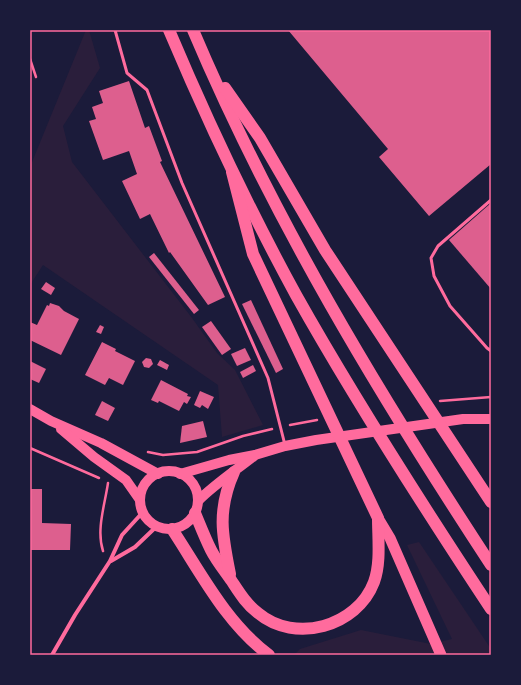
<svg xmlns="http://www.w3.org/2000/svg" width="521" height="685" font-family="'Work Sans',sans-serif">
	<style>
		.green { fill: #2a1e3b }
		.building { fill: #dd5f8e }
		.lines { fill: none; stroke-linecap: round; stroke-linejoin: round }
		.path { stroke: #ff6b9d; stroke-width: 2.5 }
		.service { stroke: #ff6b9d; stroke-width: 3 }
		.minor { stroke: #ff6b9d; stroke-width: 4 }
		.primary { stroke: #ff6b9d; stroke-width: 10 }
		.trunk { stroke: #ff6b9d; stroke-width: 11 }
		.motorway { stroke: #ff6b9d; stroke-width: 12 }
		.neatline { fill: none; stroke: #ff6b9d; stroke-width: 1.5 }
	</style>
	<rect width="100%" height="100%" fill="#1b1b3a"/>
	<g class="green">
		<path d="M86 30H89L100 68 63 126 72 162 192 318 217 353 235 370 263 425 222 437 218 385 43 265 30 285V167Z"/>
		<path d="M419 542 491 649V655H294L300 649 361 630 431 644 452 639 407 545Z"/>
	</g>
	<g class="building">
		<path d="M288 30H491V164L429 216 379 157 388 149Z"/>
		<path d="M129 81 145 128 149 126 162 161 160 162 225 297 208 305 170 252 169 253 150 214 140 219 122 181 137 174 129 151 103 160 89 121 96 119 92 107 103 103 99 91Z"/>
		<path d="M491 203V289L449 240Z"/>
		<path d="M154 253 199 310 194 314 149 257Z"/>
		<path d="M46 282 55 288 51 295 41 289Z"/>
		<path d="M251 300 283 369 276 373 242 304Z"/>
		<path d="M50 303 59 306 64 311 79 319 61 355 30 340V322L37 325 47 305 49 306Z"/>
		<path d="M211 321 231 349 222 355 202 327Z"/>
		<path d="M100 325 104 327 101 334 96 332Z"/>
		<path d="M102 342 116 349 115 351 135 361 123 385 109 378 105 385 85 375Z"/>
		<path d="M245 348 251 360 237 366 231 354Z"/>
		<path d="M146 358 151 359 153 364 149 368 144 367 142 362Z"/>
		<path d="M160 360 169 365 167 370 157 365Z"/>
		<path d="M30 361 46 369 39 383 30 379Z"/>
		<path d="M253 365 256 371 243 378 240 372Z"/>
		<path d="M161 380 188 394 187 396 191 397 187 404 184 402 179 411 159 401 158 403 151 400Z"/>
		<path d="M200 391 214 397 208 409 202 405 200 408 194 405Z"/>
		<path d="M102 401 115 408 108 421 95 415Z"/>
		<path d="M203 421 207 437 180 443 182 426Z"/>
		<path d="M30 489H42V523L71 524 70 550H30Z"/>
	</g>
	<g class="lines">
		<g class="path">
			<path d="M30 59 36 77"/>
			<path d="M440 401 491 397"/>
			<path d="M290 425 317 420"/>
			<path d="M30 448 99 478"/>
			<path d="M148 452 163 455 197 452 243 436 272 429"/>
			<path d="M103 551C96 530 105 504 108 483"/>
		</g>
		<g class="service">
			<path d="M115 30 127 73 147 90 182 183 268 378 285 445"/>
			<path d="M491 200 438 246 431 258 434 276 450 306 487 348 491 351"/>
		</g>
		<g class="minor">
			<path d="M111 561 135 547 157 526"/>
			<path d="M52 655 75 615 110 561 122 535 143 512"/>
		</g>
		<g class="primary">
			<path d="M30 409 51 421 101 443 158 474"/>
			<path d="M61 429 94 457 126 480 140 500"/>
			<circle cx="169" cy="500" r="29"/>
			<path d="M180 474 229 460 255 455 285 446 316 440 463 419H491"/>
			<path d="M198 501C215 484 235 471 254 456"/>
		</g>
		<path class="trunk" d="M378 518 390 538 441 655"/>
		<g class="motorway">
			<path d="M169 30C207 120 249 209 296 295 356 402 423 506 491 609"/>
			<path d="M193 30C273 219 379 394 491 565"/>
			<path d="M225 88 260 138 325 250 491 502"/>
			<path d="M195 513C200 525 205 538 211 550 216 560 224 570 231 580 239 592 246 604 258 613 295 644 357 627 374 582 381 563 378 539 378 518L253 254 232 172"/>
			<path d="M172 529C201 573 226 623 269 655"/>
			<path d="M230 574C222 535 217 510 234 472"/>
		</g>
	</g>
	<rect width="521" height="685" fill="none" stroke="#1b1b3a" stroke-width="62"/>
	<rect x="31" y="31" width="459" height="623" class="neatline"/>
</svg>
